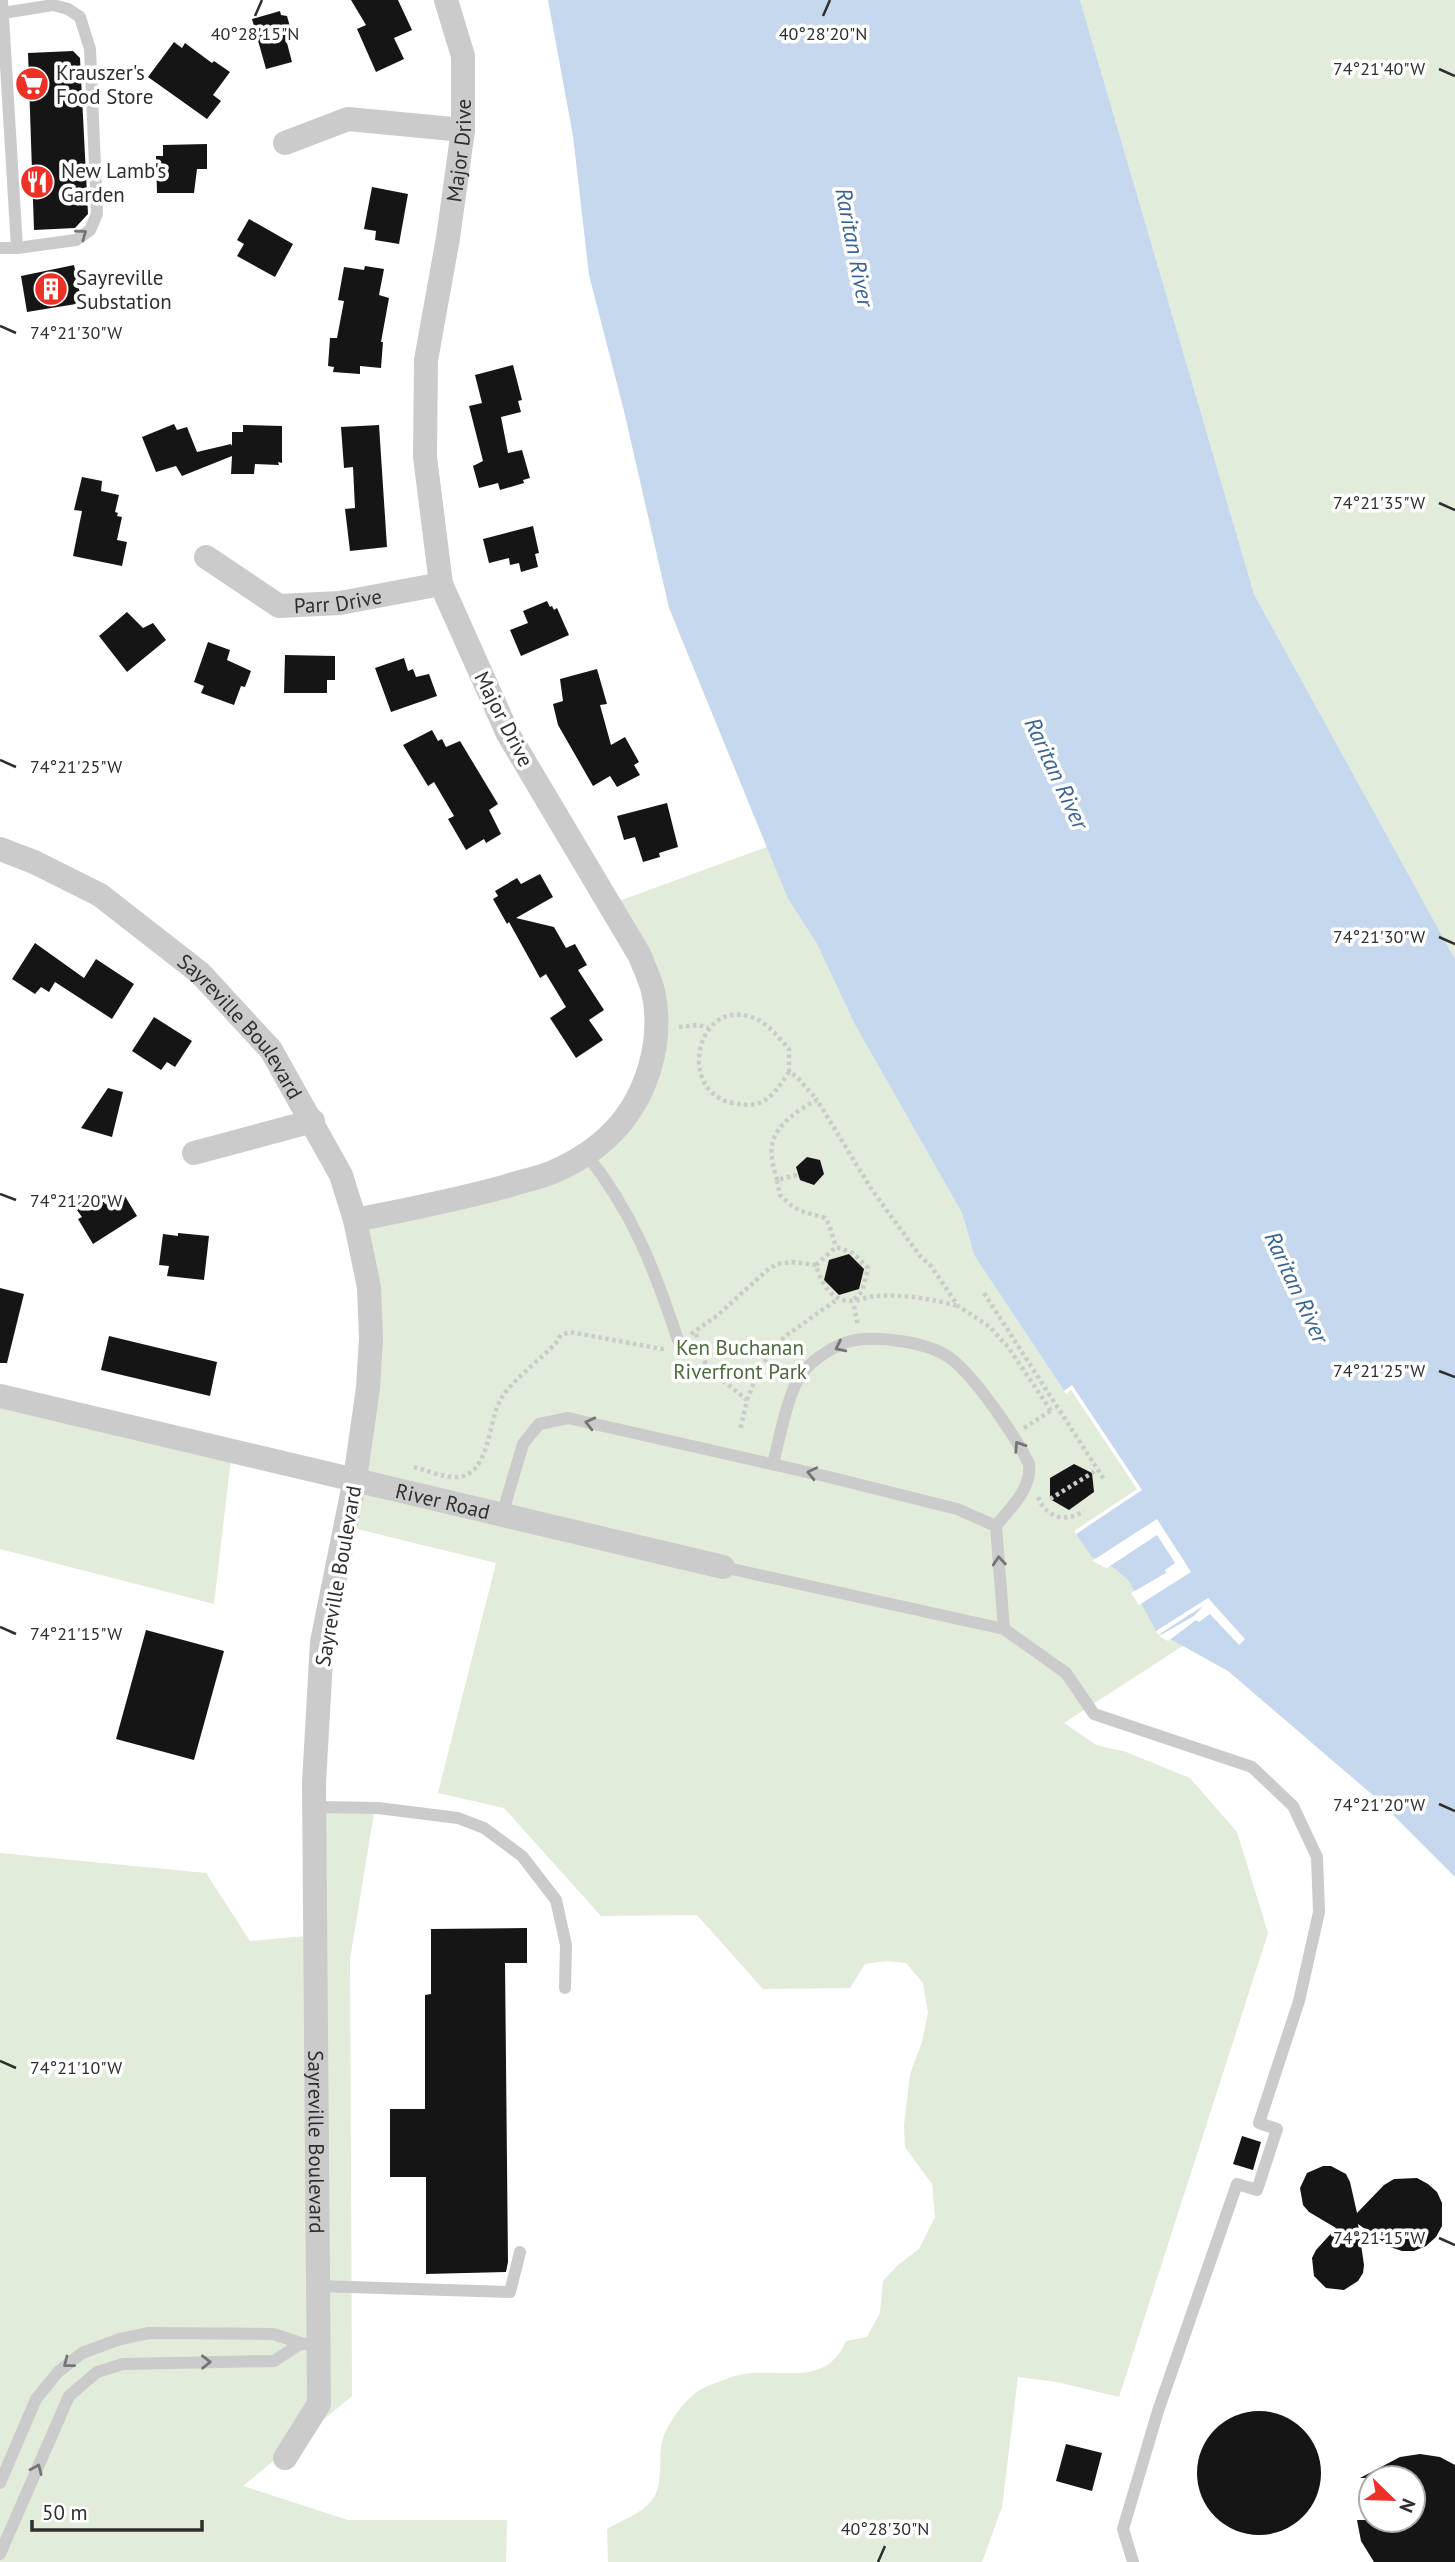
<svg xmlns="http://www.w3.org/2000/svg" width="1455" height="2562" font-family="'PT Sans',sans-serif">
	<style>
		.green { fill: #e2ecda }
		.water { fill: #c5d8ed }
		.pier { fill: #fff }
		.building { fill: #151515 }
		.lines { fill: none; stroke-linecap: round; stroke-linejoin: round }
		.path { stroke: #cbcbcb; stroke-width: 4.5; stroke-dasharray: 3.5 3.5; stroke-linecap: butt }
		.service { stroke: #cbcbcb; stroke-width: 12 }
		.minor { stroke: #cbcbcb; stroke-width: 24 }
		.oneway { stroke: #757575 }
		.ticks { fill: none; stroke: #2e2e2e; stroke-width: 2.5 }
		.labels { text-anchor: middle; dominant-baseline: central; stroke-width: 7; stroke-linejoin: round; paint-order: stroke }
		.poi-label { font-size: 21px; fill: #2e2e2e; stroke: #fff; text-anchor: start }
		.street-label { font-size: 21px; fill: #2e2e2e; stroke: #fff }
		.park-label { font-size: 21px; fill: #4a6c39; stroke: #fff }
		.water-label { font-size: 23px; font-style: italic; fill: #386494; stroke: #fff }
		.ticks-label { font-size: 18px; text-anchor: middle; fill: #2e2e2e; stroke: #fff; stroke-width: 7; stroke-linejoin: round; paint-order: stroke }
	</style>
	<rect width="100%" height="100%" fill="#fff"/>
	<g class="green">
		<path d="M1080 0H1455V959L1254 594Z"/>
		<path d="M767 847 788 899 817 944 854 1023 962 1213 974 1255 1063 1390 1072 1385 1142 1490 1228 1671 1184 1645 1064 1723 1096 1745 1126 1752 1190 1778 1237 1832 1268 1933 1119 2397 1057 2382 1018 2377 1002 2507 982 2562H608L607 2529C622 2520 641 2514 652 2500 665 2483 657 2457 663 2438 669 2422 684 2401 698 2391 706 2386 733 2376 743 2374 782 2368 826 2388 846 2341L867 2337 880 2313 883 2281 898 2265 919 2249 935 2217 932 2184 905 2147 904 2125 910 2074 922 2042 928 2013 923 1983 906 1963 886 1961 865 1964 850 1988 763 1989 697 1915 601 1916 504 1808 438 1793 496 1563 345 1526 368 1388 355 1220 469 1196 609 1137 657 1031 608 905Z"/>
		<path d="M0 1396 232 1450 214 1604 0 1549Z"/>
		<path d="M315 1807H375L350 1959 352 2396 243 2486 348 2520H507L506 2562H0V1853L206 1873 250 1941 316 1935Z"/>
	</g>
	<path class="water" d="M548 0H1080L1254 594 1455 959V1877L1375 1797 1228 1671 1156 1631 1129 1581 1114 1568 1092 1557 1076 1534 1141 1490 1072 1386 1064 1391 974 1255 962 1213 854 1023 817 944 788 899 669 608 624 411 589 275 573 136Z"/>
	<g class="pier">
		<path d="M1072 1385 1142 1490 1076 1534 1074 1531 1137 1489 1071 1390 1066 1394 1064 1391Z"/>
		<path d="M1157 1519 1191 1572 1139 1605 1131 1593 1166 1573 1165 1570 1175 1563 1157 1535 1107 1568 1092 1561Z"/>
		<path d="M1208 1598 1245 1639 1239 1645 1210 1614 1199 1622 1196 1620 1168 1641 1159 1636 1194 1616 1203 1606 1158 1635 1156 1631Z"/>
	</g>
	<g class="building">
		<path d="M351 0H398L412 30 394 38 404 59 376 72 357 29 366 25Z"/>
		<path d="M280 11 281 15 287 16 294 41 287 43 292 62 266 69 252 19Z"/>
		<path d="M174 42 182 48 185 43 212 63 214 61 230 72 213 95 221 101 207 119 148 77Z"/>
		<path d="M73 51 80 58 88 214 75 228 34 230 28 53Z"/>
		<path d="M207 144V169H197L194 193H157L156 156H163V145Z"/>
		<path d="M372 187 408 194 399 244 375 240 376 231 364 229Z"/>
		<path d="M249 219 293 244 275 277 237 256 244 244 237 240Z"/>
		<path d="M74 265 82 303 27 312 21 276Z"/>
		<path d="M365 266 384 269 379 295 389 298 381 342H383L381 368 360 366V374L333 372 334 367 328 366 330 338H337L344 301 338 300 344 267 364 270Z"/>
		<path d="M513 365 522 400 518 401 521 412 501 417 508 453 522 450 530 478 523 480 524 483 500 490 498 483 479 488 473 466 483 461 469 406 482 403 475 375Z"/>
		<path d="M174 424 177 430 187 427 197 452 231 444 232 446V432H243V425L282 426V463L278 462 279 465 255 464 254 474H231L232 456 182 476 176 466 156 472 142 437Z"/>
		<path d="M379 425 387 547 350 551 345 509 355 508 353 467 344 468 341 427Z"/>
		<path d="M82 477 102 481 101 491 119 495 115 512 118 513 117 516 122 517 117 540 127 542 122 566 73 556 82 511 74 510Z"/>
		<path d="M533 526 539 553 535 554 538 567 521 572 519 563 510 565 509 558 489 563 483 539Z"/>
		<path d="M547 601 550 607 552 606 554 610 557 608 569 635 521 656 510 630 528 623 523 611Z"/>
		<path d="M127 612 143 628 153 623 166 640 127 672 99 636Z"/>
		<path d="M208 642 230 650 227 660 251 671 245 687 241 686 234 705 201 693 204 686 194 682Z"/>
		<path d="M285 655 335 656V680H327V693H284Z"/>
		<path d="M404 658 408 671 413 669 416 677 429 674 437 696 391 712 375 668Z"/>
		<path d="M597 669 607 704 600 705 611 745 625 737 639 762 634 765 640 775 617 787 610 776 593 786 558 725 553 704 563 701 560 679Z"/>
		<path d="M432 730 438 741 442 739 446 747 460 741 498 804 489 810 501 834 486 843 484 839 466 850 448 819 454 816 434 782 428 786 403 745Z"/>
		<path d="M667 803 678 847 659 853 660 857 643 862 635 837 624 840 617 816Z"/>
		<path d="M540 874 553 897 516 918 554 927 566 948 575 944 587 965 578 970 604 1010 589 1020 603 1040 576 1058 550 1018 566 1007 546 974 540 978 509 922 507 924 493 899 498 896 495 891 517 878 521 884Z"/>
		<path d="M35 943 84 978 96 959 134 984 112 1019 55 982 49 992 41 987 35 994 12 979Z"/>
		<path d="M154 1017 192 1041 175 1067 167 1062 161 1070 132 1051Z"/>
		<path d="M108 1088 123 1092 112 1137 81 1128Z"/>
		<path d="M807 1157 820 1160 824 1174 814 1185 800 1180 796 1167Z"/>
		<path d="M123 1193 137 1216 93 1244 78 1219 82 1217 74 1206 90 1196 94 1203 102 1198 105 1204Z"/>
		<path d="M178 1233 209 1236 204 1280 167 1276 169 1266 159 1265 163 1234 178 1236Z"/>
		<path d="M849 1254 864 1269 859 1289 839 1295 824 1280 829 1260Z"/>
		<path d="M0 1288 24 1294 7 1363H0Z"/>
		<path d="M109 1336 217 1362 210 1396 101 1370Z"/>
		<path d="M1074 1464 1092 1473 1094 1492 1069 1510 1050 1499V1478Z"/>
		<path d="M146 1630 224 1651 194 1760 116 1739Z"/>
		<path d="M527 1928V1963H505L508 2262 506 2272 426 2274V2177H390V2109H425V1995L431 1994V1929Z"/>
		<path d="M1242 2136 1261 2142 1253 2170 1233 2164Z"/>
		<path d="M1323 2166H1331L1346 2174 1350 2182 1357 2213 1384 2185 1394 2179 1417 2178 1428 2184 1437 2192 1442 2203V2226L1436 2237 1426 2246 1414 2251H1402L1390 2247 1358 2224 1364 2265 1363 2273 1358 2281 1344 2290 1326 2288 1314 2276 1312 2258 1316 2250 1336 2228 1309 2212 1303 2205 1300 2188 1307 2173Z"/>
		<circle cx="1259" cy="2473" r="62"/>
		<path d="M1066 2444 1102 2453 1092 2491 1056 2481Z"/>
		<path d="M1420 2454 1440 2457 1455 2465V2562H1374L1361 2541 1357 2520H1413V2478H1360L1400 2457Z"/>
	</g>
	<g class="lines">
		<g class="path">
			<path d="M679 1027 699 1025 708 1028"/>
			<path d="M789 1072V1049C781 1040 772 1029 762 1022 700 986 672 1091 733 1103 765 1110 772 1096 789 1072L797 1077 817 1100"/>
			<path d="M797 1175 777 1180 780 1195 792 1206 801 1211 825 1218 829 1224 836 1247"/>
			<path d="M777 1180C774 1169 769 1153 773 1141 778 1123 801 1108 817 1100L872 1190 920 1256 931 1266 958 1306 990 1327 1008 1347 1051 1411"/>
			<path d="M816 1265 836 1247 853 1253 868 1268 862 1292 852 1301"/>
			<path d="M984 1293 1105 1481"/>
			<path d="M854 1306 858 1326"/>
			<path d="M691 1334 718 1315 766 1271 777 1264 792 1262 816 1265C820 1278 826 1293 840 1299 853 1305 865 1296 877 1296 904 1294 933 1299 958 1306"/>
			<path d="M696 1334 707 1368 747 1400 740 1431"/>
			<path d="M747 1400 761 1366 784 1337 838 1299"/>
			<path d="M1024 1428 1052 1410"/>
			<path d="M414 1467C427 1470 444 1478 457 1477 491 1475 487 1421 502 1397 511 1382 543 1357 556 1343L561 1335 570 1332 662 1349 665 1348"/>
			<path d="M1038 1497C1046 1518 1066 1523 1084 1511"/>
			<path d="M1050 1499 1097 1470"/>
		</g>
		<g class="service">
			<path d="M3 13 53 5 68 9 80 17 90 49 97 214 90 230 76 240 17 248"/>
			<path d="M0 248H17L2 0"/>
			<path d="M586 1154C633 1212 655 1271 678 1340"/>
			<path d="M773 1464C779 1441 788 1391 802 1373 813 1359 835 1345 851 1341 877 1335 928 1342 950 1358 974 1375 1016 1437 1029 1464 1032 1489 1010 1508 996 1526"/>
			<path d="M502 1515 523 1444 539 1424 568 1418 829 1477 957 1509 996 1526 1004 1629"/>
			<path d="M723 1567 1004 1629 1066 1673 1094 1714 1252 1767 1293 1806 1317 1857 1319 1912 1299 2001 1259 2123 1277 2129 1257 2190 1237 2184 1158 2411 1123 2529 1133 2562"/>
			<path d="M315 1807 378 1808 458 1818 484 1828 522 1856 556 1900 566 1945 565 1988"/>
			<path d="M318 2286 510 2292 520 2252"/>
			<path d="M0 2483 36 2399 58 2372 82 2353 120 2339 149 2333 273 2334 304 2344"/>
			<path d="M0 2554 69 2396 97 2372 123 2364 274 2361 300 2344"/>
		</g>
		<g class="minor">
			<path d="M285 143 348 119 463 130"/>
			<path id="s1" d="M206 557 279 606 340 603 441 584"/>
			<path id="s2" d="M0 849 34 862 100 895 200 973 271 1050 341 1175 355 1220 369 1287 371 1338 368 1388 355 1479 322 1642 314 1783 319 2404 285 2458"/>
			<path d="M194 1153 313 1121"/>
			<path id="s3" d="M355 1220C406 1210 457 1200 507 1186 522 1181 539 1178 553 1172 610 1147 645 1107 655 1044 657 1028 657 1008 653 991 650 979 644 967 640 956L508 734 441 584 425 457 426 360 448 238 463 130V56L446 0"/>
			<path id="s4" d="M0 1396 723 1567"/>
		</g>
	</g>
	<defs><path id="oneway-chevron" d="M-2-3.5L2.5 0L-2 3.5" fill="none" stroke-width="1.6" stroke-linecap="round" stroke-linejoin="round" transform="scale(1.75)"/></defs>
	<g class="oneway">
		<use href="#oneway-chevron" transform="translate(82 234) rotate(-37)"/>
		<use href="#oneway-chevron" transform="translate(840 1347) rotate(154)"/>
		<use href="#oneway-chevron" transform="translate(590 1423) rotate(-166)"/>
		<use href="#oneway-chevron" transform="translate(1019 1446) rotate(-123)"/>
		<use href="#oneway-chevron" transform="translate(812 1473) rotate(-167)"/>
		<use href="#oneway-chevron" transform="translate(999 1561) rotate(-95)"/>
		<use href="#oneway-chevron" transform="translate(206 2362) rotate(-1)"/>
		<use href="#oneway-chevron" transform="translate(68 2363) rotate(142)"/>
		<use href="#oneway-chevron" transform="translate(37 2469) rotate(-66)"/>
	</g>
	<path class="ticks" d="M255 16 262 0M823 16 830 0M1439 69 1455 76M0 326 16 333M1439 503 1455 510M0 760 16 767M1439 937 1455 944M0 1194 16 1200M1439 1371 1455 1377M0 1627 16 1634M1439 1804 1455 1811M0 2061 16 2068M1439 2238 1455 2245M878 2562 885 2546"/>
	<defs>
		<g id="supermarket-disc" transform="scale(1.75)"><circle r="9.5" fill="#ee3126" stroke="#fff"/><path d="M-6-5.5h2.5l.6 2H6L4.5 2H-2.5L-4.4-4H-6ZM-1.5 3.2a1.3 1.3 0 1 0 .1 0ZM3 3.2a1.3 1.3 0 1 0 .1 0Z" fill="#fff"/></g>
		<g id="restaurant-disc" transform="scale(1.75)"><circle r="9.5" fill="#ee3126" stroke="#fff"/><path d="M-5-6h1v4h1v-4h1v4h1v-4h1v5L-1.5 .5V6h-2V.5L-5-1ZM5-6V6H3V1.5H1.5Q1.5-4 5-6Z" fill="#fff"/></g>
		<g id="building-disc" transform="scale(1.75)"><circle r="9.5" fill="#ee3126" stroke="#fff"/><path d="M-4-6H4V6H1V3H-1V6H-4ZM-2.5-4.3h1.7v1.8h-1.7ZM.8-4.3h1.7v1.8H.8ZM-2.5-1h1.7V.8h-1.7ZM.8-1h1.7V.8H.8Z" fill="#fff"/></g>
	</defs>
	<g fill-rule="evenodd">
		<use href="#supermarket-disc" x="32" y="84"/>
		<use href="#restaurant-disc" x="37" y="182"/>
		<use href="#building-disc" x="51" y="289"/>
	</g>
	<g class="labels">
		<g class="poi-label">
			<text x="56" y="72">Krauszer's<tspan x="56" dy="24">Food Store</tspan></text>
			<text x="61" y="170">New Lamb's<tspan x="61" dy="24">Garden</tspan></text>
			<text x="76" y="277">Sayreville<tspan x="76" dy="24">Substation</tspan></text>
		</g>
		<g class="street-label">
			<text stroke="none"><textPath href="#s3" startOffset="1326">Major Drive</textPath></text>
			<text stroke="none"><textPath href="#s1" startOffset="147">Parr Drive</textPath></text>
			<text transform="translate(504 719) rotate(63)">Major Drive</text>
			<text stroke="none"><textPath href="#s2" startOffset="304">Sayreville Boulevard</textPath></text>
			<text stroke="none"><textPath href="#s4" startOffset="455">River Road</textPath></text>
			<text transform="translate(338 1576) rotate(-80)">Sayreville Boulevard</text>
			<text stroke="none"><textPath href="#s2" startOffset="1460">Sayreville Boulevard</textPath></text>
		</g>
		<g class="park-label">
			<text x="740" y="1347">Ken Buchanan<tspan x="740" dy="24">Riverfront Park</tspan></text>
		</g>
		<g class="water-label">
			<text transform="translate(855 247) rotate(79)">Raritan River</text>
			<text transform="translate(1057 773) rotate(65)">Raritan River</text>
			<text transform="translate(1297 1287) rotate(65)">Raritan River</text>
		</g>
	</g>
	<g class="ticks-label">
		<text x="255" y="40">40°28'15"N</text>
		<text x="823" y="40">40°28'20"N</text>
		<text x="1379" y="75">74°21'40"W</text>
		<text x="76" y="339">74°21'30"W</text>
		<text x="1379" y="509">74°21'35"W</text>
		<text x="76" y="773">74°21'25"W</text>
		<text x="1379" y="943">74°21'30"W</text>
		<text x="76" y="1207">74°21'20"W</text>
		<text x="1379" y="1377">74°21'25"W</text>
		<text x="76" y="1640">74°21'15"W</text>
		<text x="1379" y="1811">74°21'20"W</text>
		<text x="76" y="2074">74°21'10"W</text>
		<text x="1379" y="2244">74°21'15"W</text>
		<text x="885" y="2535">40°28'30"N</text>
	</g>
	<g transform="translate(1392 2499) rotate(113)"><circle r="33" fill="#ffffff" stroke="#ababab" stroke-width="2"/>
	<path d="M0-5L12 26L0 18L-12 26Z" fill="#ee3126"/>
	<text y="-10" font-size="19" font-weight="bold" text-anchor="middle" fill="#2e2e2e">N</text>
	</g>
	<path d="M32 2520v10h170v-10" fill="none" stroke="#2e2e2e" stroke-width="3.5"/>
	<text x="42" y="2520" font-size="21" fill="#2e2e2e" stroke="#ffffff" stroke-width="5" paint-order="stroke">50 m</text>
</svg>
